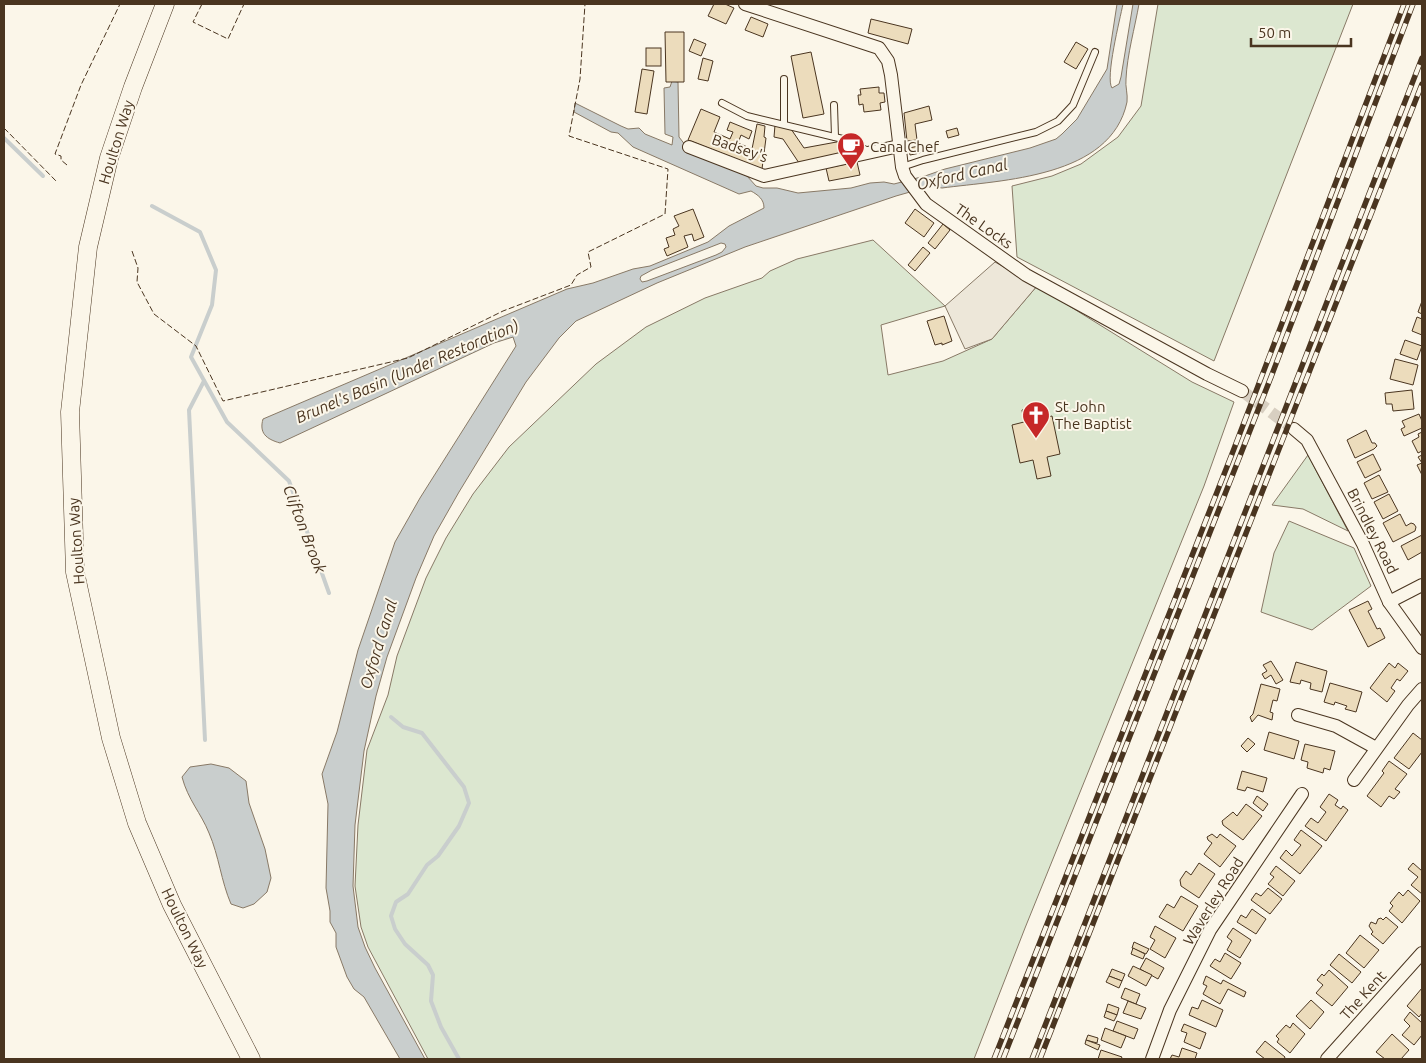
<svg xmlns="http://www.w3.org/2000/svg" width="1426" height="1063" font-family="Ubuntu,sans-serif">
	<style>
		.green { fill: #dce7d0; stroke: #887966 }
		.parking { fill: #ede7d9; stroke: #887966 }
		.water { fill: #c9cecd; stroke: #887966; fill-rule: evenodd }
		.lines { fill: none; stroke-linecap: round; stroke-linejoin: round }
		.stream { stroke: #c9cecd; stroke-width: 4 }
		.building { fill: #ecdcbc; stroke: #4a3520 }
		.street-tunnel { stroke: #d8cfc1; stroke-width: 12; stroke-dasharray: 12 6; stroke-linecap: butt }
		.lane-casing { stroke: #4a3520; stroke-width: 8 }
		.street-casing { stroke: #4a3520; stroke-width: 14 }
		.secondary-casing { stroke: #4a3520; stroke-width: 19 }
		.lane { stroke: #fbf6e9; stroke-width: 6 }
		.street { stroke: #fbf6e9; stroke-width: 12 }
		.secondary { stroke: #fbf6e9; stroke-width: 18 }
		.rail-casing { stroke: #4a3520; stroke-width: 5.5 }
		.rail { stroke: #fbf6e9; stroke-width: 4; stroke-dasharray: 11; stroke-linecap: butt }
		.fence { stroke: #4a3520; stroke-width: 1; stroke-dasharray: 6 2.5; stroke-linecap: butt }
		.labels { text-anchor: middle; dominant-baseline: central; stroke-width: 4; stroke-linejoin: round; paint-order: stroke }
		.street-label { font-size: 15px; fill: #4a3520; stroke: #fbf6e9 }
		.poi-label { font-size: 15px; fill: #4a3520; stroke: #fbf6e9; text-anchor: start }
		.water-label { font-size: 16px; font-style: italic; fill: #4a3520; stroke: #fbf6e9 }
	</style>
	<rect width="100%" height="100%" fill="#fbf6e9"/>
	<g class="green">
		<path d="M1158 4H1353L1214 361 1017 257 1012 186 1052 176 1081 164 1118 137 1141 106Z"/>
		<path d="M873 240 945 306 881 325 888 375 943 361 992 339 1037 286 1192 382 1234 402 1204 486 1025 928 974 1059H428L368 947 361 927 355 886 358 825 367 750 388 695 397 656 426 578 446 538 473 494 509 447 596 364 646 327 705 298 762 278 770 271 797 259Z"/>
		<path d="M1308 455 1348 531 1303 509 1272 505Z"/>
		<path d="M1289 521 1354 548 1371 586 1312 630 1261 612 1274 553Z"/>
	</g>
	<path class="parking" d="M995 262 1037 286 992 339 965 349 945 306Z"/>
	<g class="water">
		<path d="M1117 4H1123C1120 19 1105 78 1112 88L1119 84 1121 77 1133 4H1139C1135 27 1127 55 1126 79 1125 86 1128 94 1127 102 1111 178 1002 180 942 188L931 186 896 196 745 247 657 283 576 321 559 338 526 382 459 492 434 536 416 578 387 657 376 696 364 751 355 825 353 886 358 927 365 947 375 968 425 1059H400L364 997 354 989 347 977 336 947V933L330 922V911L326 888 328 804 322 774 337 732 358 650 395 542 420 498 516 346 513 337 494 343 280 443C266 439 259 433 263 419L567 289 593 283 633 269 650 266 708 242 729 226 764 208C764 199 758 195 751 191L739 194 633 147 618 133 611 132 574 112 575 103 621 126 628 129 639 128 645 134 672 145 673 137 665 134 664 88 670 87 672 81 678 82 679 137 686 146 694 153 747 176 756 186 763 188H777L798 193 851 188 870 183 884 182 894 184 925 176 945 169 1030 148 1056 139 1062 134 1077 119 1107 69ZM721 243 725 244 726 247 722 252 716 255 647 281 642 282 640 279 641 276 652 270Z"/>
		<path d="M211 764 229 768 246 781 249 803 265 849 271 878 267 892 254 904 243 908 231 904C221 881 219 856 209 833 201 813 188 800 182 777L190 767Z"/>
	</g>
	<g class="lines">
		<g class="stream">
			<path d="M4 138 43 176"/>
			<path d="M152 206 200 232 216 270 212 305 191 357 227 422 289 481 329 593"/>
			<path d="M204 381 189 410 205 740"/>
			<path d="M391 717 403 727 422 733 464 787 469 803 459 826 438 856 427 865 408 894 396 902 391 916 395 929 405 944 428 965 433 975 431 1001 441 1027 459 1059"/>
		</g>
	</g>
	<g class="building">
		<path d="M714 4H725L734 8 726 24 708 16Z"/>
		<path d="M751 17 768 24 763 37 745 30Z"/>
		<path d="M871 19 912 29 908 44 868 33Z"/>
		<path d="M665 32H684V82H666Z"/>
		<path d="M694 39 706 44 701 56 689 51Z"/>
		<path d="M1076 42 1088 49 1076 69 1064 62Z"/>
		<rect x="646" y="48" width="15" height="18"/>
		<path d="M811 52 824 114 803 118 791 56Z"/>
		<path d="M703 58 713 61 708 81 698 79Z"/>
		<path d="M642 69 654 71 647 114 635 112Z"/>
		<path d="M879 87V93H884L885 102 880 103 881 110 864 112 863 104 859 105 858 95H861L860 89Z"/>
		<path d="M929 106 932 120 915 124 917 140 907 141 904 113Z"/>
		<path d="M701 109 720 117 714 132 730 139 733 132 727 130 730 122 752 131 749 139 741 135 738 143 752 149 757 124 765 126 764 137 766 138 762 169 688 140Z"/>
		<path d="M775 125 791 129 804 148 842 141 845 153 799 163 783 139 774 137Z"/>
		<path d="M957 128 959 135 948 138 946 131Z"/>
		<path d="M919 146 920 153 910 155 909 148Z"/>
		<path d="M857 162 860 175 829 181 826 168Z"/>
		<path d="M693 209 704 237 694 241 692 234 684 236 688 247 667 256 664 249 669 247 666 238 675 235 673 229 679 226 674 216Z"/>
		<path d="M915 209 934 223 924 237 905 223Z"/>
		<path d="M943 224 950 230 935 249 928 243Z"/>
		<path d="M923 247 930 253 915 271 908 265Z"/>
		<path d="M1422 301V314L1418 312Z"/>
		<path d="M944 316 952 341 942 345V343L935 345 927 321Z"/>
		<path d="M1417 317 1422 319V335L1412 331Z"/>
		<path d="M1405 340 1422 346 1417 360 1400 354Z"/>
		<path d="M1395 359 1418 365 1413 385 1390 379Z"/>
		<path d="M1412 390 1414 409 1393 411 1392 404H1386L1385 393Z"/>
		<path d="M1036 407 1039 419 1052 416 1060 454 1047 457 1051 476 1037 479 1033 460 1020 463 1012 425 1024 422 1022 410Z"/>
		<path d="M1419 414 1422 421V428L1404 436 1401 429 1405 427 1402 421Z"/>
		<path d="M1366 430 1372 443H1375L1377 446 1374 449 1355 458 1347 440Z"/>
		<path d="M1422 432V451L1418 453 1412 441 1419 437 1418 434Z"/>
		<path d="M1373 454 1381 470 1365 478 1357 462Z"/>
		<path d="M1422 455V475L1417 465 1422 463 1418 457Z"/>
		<path d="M1379 475 1388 492 1372 499 1364 483Z"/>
		<path d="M1389 494 1398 511 1383 519 1374 502Z"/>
		<path d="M1400 514 1406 526 1411 523 1414 524 1416 527 1415 531 1393 542 1383 523Z"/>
		<path d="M1422 535V552L1408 560 1401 546Z"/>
		<path d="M1368 601 1372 609 1368 611 1377 629 1380 628 1385 638 1368 647 1349 610Z"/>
		<path d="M1271 661 1283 680 1276 684 1271 675 1265 679 1262 674 1267 671 1263 665Z"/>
		<path d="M1296 662 1327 671 1322 692 1310 689 1311 683 1301 680 1300 684 1290 682Z"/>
		<path d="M1389 663 1395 668 1398 663 1408 671 1400 681 1397 679 1391 688 1395 691 1387 702 1370 688Z"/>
		<path d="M1330 683 1362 692 1356 712 1345 709 1347 706 1335 702 1334 705 1324 702Z"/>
		<path d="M1261 684 1280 689 1277 701 1273 700 1270 712 1273 713 1272 720 1258 715 1252 722 1250 717 1253 714Z"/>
		<path d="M1269 732 1299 741 1294 759 1264 750Z"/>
		<path d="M1413 733 1422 740V752L1409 769 1394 758Z"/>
		<path d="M1248 738 1255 744 1247 752 1241 746Z"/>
		<path d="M1305 744 1335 751 1330 770 1324 768 1323 773 1307 768 1308 762 1301 760Z"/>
		<path d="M1389 761 1407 774 1395 789 1400 792 1394 799 1389 796 1381 807 1367 796 1384 773 1382 771Z"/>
		<path d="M1242 771 1267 778 1263 792 1247 787 1245 791 1237 789Z"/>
		<path d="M1329 794 1338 800 1335 805 1341 809 1343 806 1348 810 1326 841 1305 826 1311 818 1318 823 1326 812 1320 807Z"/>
		<path d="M1257 796 1268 804 1263 811 1253 803Z"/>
		<path d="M1246 804 1262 816 1243 840 1223 825 1222 821 1233 812 1237 816Z"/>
		<path d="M1301 830 1322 846 1300 874 1280 858 1286 850 1292 856 1301 845 1294 840Z"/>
		<path d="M1212 834 1217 838 1220 834 1236 846 1220 867 1204 854 1212 843 1208 840 1207 837Z"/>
		<path d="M1199 863 1215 874 1199 898 1181 886 1180 880 1186 871 1191 875Z"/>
		<path d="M1413 863 1422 871V894L1411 885 1418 877 1408 869Z"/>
		<path d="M1276 866 1295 881 1283 896 1268 884 1274 877 1270 874Z"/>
		<path d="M1268 888 1282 899 1270 914 1251 900 1256 893 1261 896Z"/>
		<path d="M1408 890 1420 901 1402 923 1389 911 1393 906 1390 903 1399 892 1403 896Z"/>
		<path d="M1181 896 1198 906 1183 931 1159 917 1167 904 1174 908Z"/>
		<path d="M1252 909 1266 919 1256 934 1237 922 1241 915 1246 918Z"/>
		<path d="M1386 917 1398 927 1383 944 1371 934 1373 932 1369 926 1371 922 1376 924 1378 919 1381 918 1383 920Z"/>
		<path d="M1155 926 1176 938 1165 958 1150 949 1155 940 1150 937Z"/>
		<path d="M1233 928 1251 940 1240 958 1227 950 1232 941 1227 937Z"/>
		<path d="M1360 935 1379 950 1364 968 1346 953Z"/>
		<path d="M1134 942 1149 949 1146 954 1132 948Z"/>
		<path d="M1133 948 1145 954 1143 959 1131 954Z"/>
		<path d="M1225 953 1241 963 1231 979 1210 966 1215 959 1220 962Z"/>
		<path d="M1339 954 1361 972 1352 983 1330 965Z"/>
		<path d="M1146 958 1164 968 1158 979 1140 969Z"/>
		<path d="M1133 966 1152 975 1146 986 1128 976Z"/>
		<path d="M1112 969 1125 974 1122 981 1109 976Z"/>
		<path d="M1329 970 1348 987 1332 1006 1316 993 1323 985 1317 980 1322 974 1324 976Z"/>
		<path d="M1109 976 1122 981 1119 988 1106 982Z"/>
		<path d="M1206 976 1221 984 1223 980 1246 992 1244 997 1228 989 1220 1004 1203 994 1207 986 1203 984Z"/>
		<path d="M1125 988 1140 994 1136 1004 1121 998Z"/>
		<path d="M1422 988V1013L1419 1017 1407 1006Z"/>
		<path d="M1202 1000 1223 1010 1216 1027 1189 1015 1192 1007 1198 1009Z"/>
		<path d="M1311 1000 1324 1012 1310 1029 1296 1016Z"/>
		<path d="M1128 1001 1146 1008 1141 1019 1123 1013Z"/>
		<path d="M1108 1004 1119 1008 1117 1015 1106 1011Z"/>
		<path d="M1106 1011 1117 1015 1114 1021 1104 1017Z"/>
		<path d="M1410 1012 1422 1023V1035L1414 1045 1402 1035 1410 1026 1404 1020Z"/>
		<path d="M1117 1021 1138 1029 1134 1039 1113 1031Z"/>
		<path d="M1293 1023 1305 1034 1290 1053 1277 1042 1279 1039 1276 1036 1286 1025 1290 1028Z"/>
		<path d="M1184 1024 1206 1033 1200 1049 1184 1042 1187 1033 1181 1031Z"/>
		<path d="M1105 1028 1126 1036 1121 1048 1101 1040Z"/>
		<path d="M1392 1034 1409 1050 1401 1059H1385L1376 1052Z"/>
		<path d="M1088 1035 1098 1038 1097 1043 1086 1040Z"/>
		<path d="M1086 1040 1100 1045 1098 1050 1085 1044Z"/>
		<path d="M1265 1041 1285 1057 1284 1059H1265L1256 1052Z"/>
		<path d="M1182 1048 1197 1053 1195 1059H1170L1172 1055 1179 1057Z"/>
		<path d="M1101 1050 1122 1057 1121 1059H1098Z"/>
	</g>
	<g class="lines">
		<path class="street-tunnel" d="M1242 391 1294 429"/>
		<g class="lane-casing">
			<g id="lane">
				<path d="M722 103 747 116 847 140 868 151"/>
				<path d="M834 105 835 137"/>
				<path d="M784 124V79"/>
				<path d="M902 167 923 160 1036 132 1058 121 1073 105 1095 52"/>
			</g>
		</g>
		<g class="street-casing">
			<g id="street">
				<path d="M745 4 879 48 888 61 891 75 902 167 905 176 926 204 1026 275 1207 374 1242 391"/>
				<path d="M689 147 764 176 899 146"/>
				<path d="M1294 429 1307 440 1363 544 1389 602 1422 648"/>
				<path d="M1389 602 1422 585"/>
				<path d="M1298 715 1336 726 1376 748"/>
				<path d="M1354 780 1408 705 1422 689"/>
				<path d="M1152 1059 1170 1010 1210 930 1302 794"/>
				<path d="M1327 1059 1422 953"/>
			</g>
		</g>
		<g class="secondary-casing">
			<path id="secondary" d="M165 4 133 87 109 158 88 247 70 412 75 572 111 738 137 823 172 905 251 1059"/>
		</g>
		<use href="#lane" class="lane"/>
		<use href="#street" class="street"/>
		<use href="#secondary" class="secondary"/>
		<g class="rail-casing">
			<g id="rail">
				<path d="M994 1059 1232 454 1404 4"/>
				<path d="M1003 1059 1271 377 1413 4"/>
				<path d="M1032 1059 1422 58"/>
				<path d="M1040 1059 1422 84"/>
			</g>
		</g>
		<use href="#rail" class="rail"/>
		<g class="fence">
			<path d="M202 4 193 22 228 39 244 4"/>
			<path d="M4 128 57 182"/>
			<path d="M67 165 61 160V156L55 154 81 85 120 4"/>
			<path d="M132 251 138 268 137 282 154 314 196 346 223 401 408 358 503 311 571 285 577 275 591 267 588 252 665 214 668 169 569 136 580 79 585 4"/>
		</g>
	</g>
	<defs>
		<g id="cafe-pin" transform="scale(1.4375)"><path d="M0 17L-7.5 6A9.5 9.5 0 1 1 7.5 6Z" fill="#c62828" stroke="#fbf6e9"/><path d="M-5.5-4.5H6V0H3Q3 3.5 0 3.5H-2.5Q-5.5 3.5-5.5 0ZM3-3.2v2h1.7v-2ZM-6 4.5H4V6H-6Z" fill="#fff"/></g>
		<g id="church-pin" transform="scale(1.4375)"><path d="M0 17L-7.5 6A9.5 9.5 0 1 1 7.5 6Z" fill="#c62828" stroke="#fbf6e9"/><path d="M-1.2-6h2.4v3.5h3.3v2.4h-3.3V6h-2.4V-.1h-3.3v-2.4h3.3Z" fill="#fff"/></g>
	</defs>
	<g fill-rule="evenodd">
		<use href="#cafe-pin" x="851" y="146"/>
		<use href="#church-pin" x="1036" y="415"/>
	</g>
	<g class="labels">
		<g class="street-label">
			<text transform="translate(116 142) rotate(-73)">Houlton Way</text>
			<text transform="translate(740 148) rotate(19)">Badsey's</text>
			<text transform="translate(984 226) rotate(35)">The Locks</text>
			<text transform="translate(1373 531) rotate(63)">Brindley Road</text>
			<text transform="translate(76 541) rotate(-94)">Houlton Way</text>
			<text transform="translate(1213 901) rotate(-58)">Waverley Road</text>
			<text transform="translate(185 928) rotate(64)">Houlton Way</text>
			<text transform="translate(1363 995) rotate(-48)">The Kent</text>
		</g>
		<g class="poi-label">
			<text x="870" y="146">CanalChef</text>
			<text x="1055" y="406">St John<tspan x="1055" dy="17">The Baptist</tspan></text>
		</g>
		<g class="water-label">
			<text transform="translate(962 174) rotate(-13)">Oxford Canal</text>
			<text transform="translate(407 371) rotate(-23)">Brunel's Basin (Under Restoration)</text>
			<text transform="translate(305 529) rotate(69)">Clifton Brook</text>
			<text transform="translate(378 644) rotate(-73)">Oxford Canal</text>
		</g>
	</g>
	<rect width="1426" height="1063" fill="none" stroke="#4a3520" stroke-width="10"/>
	<path d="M1251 38v8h100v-8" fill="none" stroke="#4a3520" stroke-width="2.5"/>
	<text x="1258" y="38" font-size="15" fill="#4a3520" stroke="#fbf6e9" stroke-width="4" paint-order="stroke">50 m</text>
</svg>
